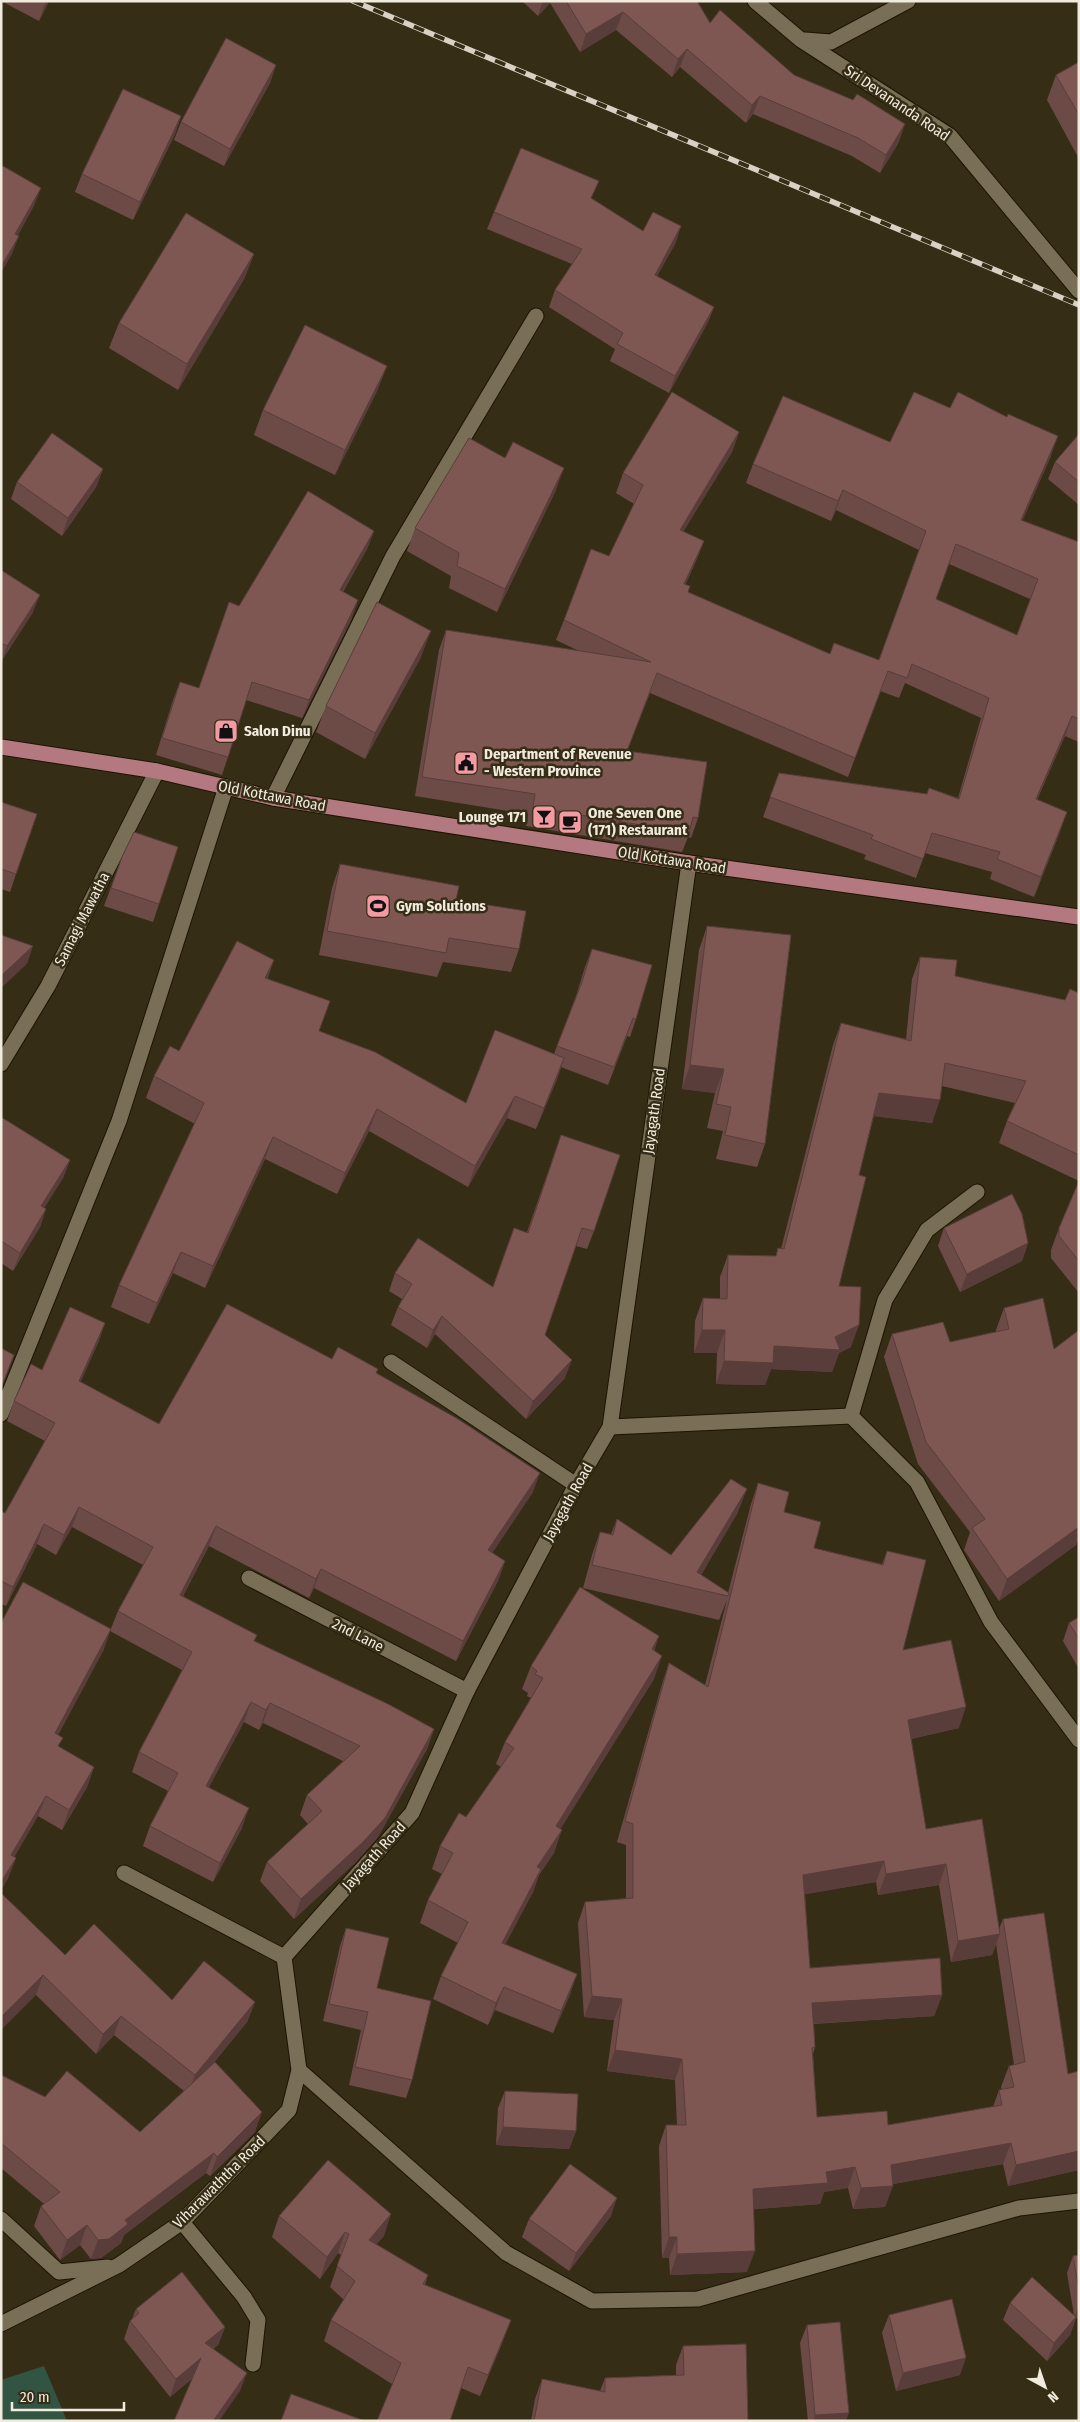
<svg xmlns="http://www.w3.org/2000/svg" width="1080" height="2422" font-family="'Fira Sans Condensed',sans-serif">
	<style>
		.green { fill: #325543 }
		.lines { fill: none; stroke-linecap: round; stroke-linejoin: round }
		.street-casing { stroke: #1d1502; stroke-width: 17 }
		.primary-casing { stroke: #1d1502; stroke-width: 17 }
		.street { stroke: #796f57; stroke-width: 15 }
		.primary { stroke: #b47980; stroke-width: 15 }
		.rail-casing { stroke: #d9d2c4; stroke-width: 5.5 }
		.rail { stroke: #362d17; stroke-width: 4; stroke-dasharray: 11; stroke-linecap: butt }
		.wall { fill: #6c4b47; fill-rule: evenodd }
		.shaded-wall { fill: #583d3a }
		.building { fill: #7e5753; stroke: #583d3a; fill-rule: evenodd }
		.labels { text-anchor: middle; dominant-baseline: central; stroke-width: 5; stroke-linejoin: round; paint-order: stroke }
		.street-label { font-size: 15px; fill: #f1ebde; stroke: #362d17 }
		.poi-label { font-size: 15px; font-weight: bold; fill: #f1ebde; stroke: #362d17; text-anchor: start }
	</style>
	<rect width="100%" height="100%" fill="#362d17"/>
	<path class="green" d="M44 2366 67 2421H1V2380Z"/>
	<g class="lines">
		<g class="street-casing">
			<g id="street">
				<path d="M755 1 801 40 950 136 1079 291"/>
				<path d="M805 40 831 42 908 1"/>
				<path d="M273 798 393 556 536 316"/>
				<path d="M1 1064 48 986 157 771"/>
				<path d="M391 1362 576 1485"/>
				<path d="M1 1414 119 1121 226 787"/>
				<path d="M851 1416 885 1300 927 1230 977 1192"/>
				<path d="M610 1427 851 1416 917 1482 991 1622 1079 1740"/>
				<path d="M249 1578 467 1691"/>
				<path d="M124 1873 284 1957"/>
				<path d="M299 2070 506 2253 592 2301 698 2299 1019 2208 1079 2201"/>
				<path d="M1 2219 59 2272 108 2267"/>
				<path d="M182 2222 244 2297 258 2320 253 2364"/>
				<path d="M1 2324 119 2265 182 2222 289 2110 299 2070 284 1957 412 1813 467 1691 576 1485 610 1427 689 863"/>
			</g>
		</g>
		<g class="primary-casing">
			<path id="primary" d="M1 747 157 771 273 798 689 863 1079 917"/>
		</g>
		<use href="#street" class="street"/>
		<use href="#primary" class="primary"/>
		<g class="rail-casing">
			<path id="rail" d="M353 1 1079 305"/>
		</g>
		<use href="#rail" class="rail"/>
	</g>
	<g class="wall">
		<path d="M1 1H49L39 21Z"/>
		<path d="M522 1H697L710 23 794 75 899 142 880 173 852 156 753 114 746 123 680 67 672 77 616 30 580 52 550 3 538 16Z"/>
		<path d="M1079 62V156L1078 157 1047 100 1056 75Z"/>
		<path d="M276 65 270 83 224 166 174 140 181 122Z"/>
		<path d="M181 116 175 134 133 220 75 192 82 174Z"/>
		<path d="M592 199 643 231 681 226 675 244 657 276 714 307 707 324 669 393 610 361 615 349 549 307 555 290 572 264 487 229 494 212Z"/>
		<path d="M254 254 244 279 178 390 109 348 119 323Z"/>
		<path d="M387 366 377 391 335 475 254 435 263 410Z"/>
		<path d="M739 432 732 452 683 532 704 541 696 561 685 585 688 593 830 654 879 660 919 550 836 510 831 521 746 483 753 464 890 442 1051 456 1022 521 1079 542V742L1065 736 1037 800 1060 832 1034 897 990 879 992 872 925 853 916 878 864 859 866 855 763 817 779 773 927 794 929 788 958 798 981 718 905 683 899 698 880 691 848 777 650 693 627 751 698 818 691 838 688 837 682 852 526 826 528 814 415 796 439 650 446 630 579 651 556 640 564 620 609 556 634 504 616 493 623 473ZM949 564 1030 599 1017 635 936 599Z"/>
		<path d="M1079 434V505L1048 479 1055 462Z"/>
		<path d="M103 469 96 487 62 536 11 499 17 482Z"/>
		<path d="M556 490 497 612 449 588 451 576 407 551 415 528Z"/>
		<path d="M374 531 367 549 343 592 352 618 302 718 246 700 228 757 222 775 156 755 173 700 180 682 199 688 229 602 239 606Z"/>
		<path d="M1 570 33 612 1 662Z"/>
		<path d="M421 657 365 759 316 732 326 706Z"/>
		<path d="M1 802 16 874 10 892 1 889Z"/>
		<path d="M122 857 159 904 153 922 104 906Z"/>
		<path d="M340 864 456 900 519 949 511 972 443 962 437 977 319 955 332 888Z"/>
		<path d="M707 926 765 1144 757 1167 716 1159 723 1131 707 1128 715 1093 682 1089 699 950Z"/>
		<path d="M592 949 636 1019 630 1037 627 1036 608 1085 561 1067 536 1129 507 1118 468 1187 369 1131 337 1194 265 1159 205 1288 173 1273 149 1324 111 1307 119 1285 195 1124 146 1098 154 1076 179 1051 268 978 319 1031 466 1103 554 1054 576 996 585 967Z"/>
		<path d="M920 957 955 976 1065 1000 1079 993V1293L1051 1258V1250L1059 1228 1079 1181 999 1143 1007 1121 1015 1103 942 1086 932 1123 874 1116 859 1175 839 1286 851 1347 839 1353 832 1372 771 1369 765 1385 716 1384 717 1353H694L695 1321 703 1298 720 1299V1277L728 1255 776 1256 778 1248 781 1249 833 1045 841 1023 906 1039 912 979Z"/>
		<path d="M1 1117 70 1160 63 1178 44 1208 46 1209 40 1227 13 1271 1 1263Z"/>
		<path d="M561 1135 594 1231 587 1249 576 1246 545 1335 565 1378 526 1419 435 1334 427 1348 391 1325 398 1307 402 1299 389 1291 395 1273 493 1287 507 1246 527 1232Z"/>
		<path d="M944 1228 1028 1243 1022 1261 960 1292 938 1246Z"/>
		<path d="M1004 1308 1054 1349 1076 1545 999 1601 964 1550 970 1532 918 1464 884 1357 892 1334 950 1342 996 1332V1330Z"/>
		<path d="M105 1323 98 1343 80 1382 159 1424 332 1359 377 1373 533 1492 492 1553 505 1561 498 1581 456 1661 314 1588 309 1598 209 1546 183 1596 255 1641 434 1729 427 1749 378 1837 356 1862 294 1919 260 1881 267 1862 308 1824 300 1815 307 1795 343 1761 263 1723 259 1730 244 1722 208 1788 242 1828 213 1882 143 1846 150 1826 168 1791 132 1772 139 1752 182 1670 110 1631 118 1611 143 1565 72 1527 56 1555 37 1544 6 1606 1 1604V1511L5 1513 45 1441 7 1421 14 1401 42 1370Z"/>
		<path d="M758 1483 784 1512 814 1548 882 1564 887 1551 903 1650 959 1728 911 1739 926 1829 999 1929 1003 1919 1068 2074 1079 2071V2170L1008 2186 1003 2164 893 2184 885 2207 853 2209 848 2188 824 2192 820 2204 754 2209 747 2272 670 2275 669 2258H662L659 2146 666 2125H677L675 2080 607 2071 614 2020 584 2017 578 1923 585 1902 626 1899V1845L617 1842 662 1684 669 1663 705 1685 727 1600 719 1620 583 1588 592 1555 600 1532 611 1534 617 1519 671 1555 738 1512 701 1575 728 1593 751 1504ZM876 1882 878 1895 939 1885 951 1962 992 1955 996 1944 1014 2065 1009 2066 1001 2087 1002 2090H999L993 2107 888 2125 817 2117 813 2054 815 2047 814 2024 934 2016 942 1995 810 1968 805 1894Z"/>
		<path d="M1079 1617V1669L1063 1641 1069 1623Z"/>
		<path d="M1 1623 104 1649 58 1735 59 1747 94 1767 87 1787 62 1830 38 1816 14 1857 16 1858 8 1878 1 1890Z"/>
		<path d="M659 1636 654 1651V1679L560 1829 554 1853 539 1875 533 1892 505 1944 577 1974 569 1997 553 2033 495 2010 488 2025 433 1999 441 1976 458 1943 420 1923 428 1900 442 1874 432 1869 440 1846 466 1817 501 1767 496 1764 505 1742 531 1698 527 1696 528 1693 522 1689 531 1666Z"/>
		<path d="M1 1893 65 1955 172 2000 255 2002 247 2022 211 2066 255 2132 210 2176 206 2173 124 2235 121 2243 101 2258 91 2259 80 2245 60 2260 34 2226 41 2206 44 2204 1 2168V2075L45 2097 140 2132 184 2091 114 2035 96 2054 36 1995Z"/>
		<path d="M346 1928 377 1988 412 2080 406 2098 349 2085 361 2030 323 2021 340 1946Z"/>
		<path d="M505 2091 576 2131 569 2149 496 2145 498 2108Z"/>
		<path d="M279 2216 384 2236 376 2244 428 2275 425 2285 503 2341 480 2396 461 2388 392 2384 324 2341 331 2320 344 2300 330 2287 341 2255 338 2253 320 2279 272 2237Z"/>
		<path d="M611 2216 569 2271 522 2237 529 2219Z"/>
		<path d="M1079 2255V2317L1076 2318 1070 2335 1047 2361 1003 2320 1010 2303 1074 2315 1067 2273 1073 2256Z"/>
		<path d="M136 2309 225 2327 218 2345 213 2349 240 2391 193 2378 170 2397 124 2339 130 2321 132 2319Z"/>
		<path d="M889 2315 960 2375 896 2391 882 2333Z"/>
		<path d="M807 2325 846 2421H808L800 2343Z"/>
		<path d="M683 2346 748 2421H531L535 2399 542 2379 600 2391 605 2378 676 2375V2365Z"/>
	</g>
	<g class="shaded-wall">
		<path d="M46 1H49L39 21Z"/>
		<path d="M543 1H550V3L538 16Z"/>
		<path d="M623 12 616 30 580 52 586 34Z"/>
		<path d="M687 49 680 67 672 77 678 59Z"/>
		<path d="M276 65 270 83 224 166 230 149Z"/>
		<path d="M760 96 753 114 746 123 752 105Z"/>
		<path d="M181 116 175 134 133 220 140 202Z"/>
		<path d="M905 124 899 142 880 173 886 155Z"/>
		<path d="M41 188 34 206 9 252 15 234Z"/>
		<path d="M681 226 675 244 648 292 655 275Z"/>
		<path d="M19 236 12 254 1 273V267Z"/>
		<path d="M254 254 244 279 178 390 187 364Z"/>
		<path d="M714 307 707 324 669 393 675 376Z"/>
		<path d="M387 366 377 391 335 475 345 450Z"/>
		<path d="M739 432 732 452 672 550 680 530Z"/>
		<path d="M1058 436 1051 456 1014 540 1021 520Z"/>
		<path d="M564 468 556 490 497 612 505 589Z"/>
		<path d="M103 469 96 487 62 536 68 518Z"/>
		<path d="M843 490 836 510 831 521 838 501Z"/>
		<path d="M374 531 367 549 333 608 340 590Z"/>
		<path d="M704 541 696 561 677 604 684 584Z"/>
		<path d="M40 595 33 612 1 662 7 646Z"/>
		<path d="M358 600 352 618 302 718 309 700Z"/>
		<path d="M431 631 421 657 365 759 375 733Z"/>
		<path d="M1072 716 1065 736 1028 819 1036 799Z"/>
		<path d="M1067 812 1060 832 1034 897 1041 877Z"/>
		<path d="M33 946 27 964 1 988V976Z"/>
		<path d="M274 960 267 981 265 978Z"/>
		<path d="M564 1058 557 1080 536 1129 544 1108Z"/>
		<path d="M690 1065 724 1069 715 1093 682 1089Z"/>
		<path d="M879 1093 940 1100 932 1123 871 1116Z"/>
		<path d="M515 1096 507 1118 468 1187 475 1166Z"/>
		<path d="M377 1109 369 1131 337 1194 345 1173Z"/>
		<path d="M273 1137 265 1159 205 1288 213 1266Z"/>
		<path d="M70 1160 63 1178 34 1224 41 1206Z"/>
		<path d="M46 1209 40 1227 13 1271 20 1253Z"/>
		<path d="M1028 1243 1022 1261 960 1292 967 1274Z"/>
		<path d="M181 1252 173 1273 149 1324 157 1303Z"/>
		<path d="M442 1316 435 1334 427 1348 433 1330Z"/>
		<path d="M105 1323 98 1343 72 1401 79 1381Z"/>
		<path d="M859 1325 851 1347 839 1353 832 1372 771 1369 765 1385 716 1384 724 1361 774 1346 835 1337Z"/>
		<path d="M702 1330H725L717 1353H694Z"/>
		<path d="M572 1360 565 1378 526 1419 533 1401Z"/>
		<path d="M540 1473 533 1492 481 1570 488 1550Z"/>
		<path d="M747 1489 738 1512 693 1588 697 1572Z"/>
		<path d="M79 1507 72 1527 56 1555 64 1535Z"/>
		<path d="M44 1524 37 1544 6 1606 13 1587Z"/>
		<path d="M216 1526 209 1546 173 1614 180 1595Z"/>
		<path d="M1079 1527V1539L1076 1545 999 1601 1007 1579Z"/>
		<path d="M505 1561 498 1581 456 1661 463 1641Z"/>
		<path d="M321 1569 314 1588 309 1598 316 1579Z"/>
		<path d="M111 1629 104 1649 48 1753 55 1733Z"/>
		<path d="M659 1636 651 1659 652 1649Z"/>
		<path d="M662 1656 654 1679 548 1849 556 1826Z"/>
		<path d="M251 1702 244 1722 199 1806 206 1786Z"/>
		<path d="M270 1703 263 1723 259 1730 266 1710Z"/>
		<path d="M966 1707 959 1728 900 1741 908 1720Z"/>
		<path d="M434 1729 427 1749 378 1837 356 1862 294 1919 301 1899Z"/>
		<path d="M94 1767 87 1787 62 1830 69 1810Z"/>
		<path d="M46 1796 38 1816 4 1875 11 1855Z"/>
		<path d="M249 1808 242 1828 213 1882 220 1863Z"/>
		<path d="M562 1830 554 1853 539 1875 533 1892 494 1966 502 1943 537 1867Z"/>
		<path d="M16 1858 8 1878 1 1890V1882Z"/>
		<path d="M884 1861 876 1882 796 1896 803 1875Z"/>
		<path d="M946 1864 939 1885 878 1895 886 1874Z"/>
		<path d="M1000 1934 992 1955 951 1962 958 1941Z"/>
		<path d="M577 1974 569 1997 553 2033 561 2011Z"/>
		<path d="M43 1975 36 1995 1 2030V2017Z"/>
		<path d="M504 1987 495 2010 488 2025 496 2003Z"/>
		<path d="M942 1995 934 2016 805 2024 812 2003Z"/>
		<path d="M592 1996 622 1999 614 2020 584 2017Z"/>
		<path d="M255 2002 247 2022 188 2094 195 2075Z"/>
		<path d="M121 2016 114 2035 96 2054 103 2034Z"/>
		<path d="M615 2050 682 2059 675 2080 607 2071Z"/>
		<path d="M262 2112 255 2132 210 2176 217 2157Z"/>
		<path d="M503 2127 576 2131 569 2149 496 2145Z"/>
		<path d="M1011 2143 1003 2164 883 2186 891 2165Z"/>
		<path d="M1079 2151V2170L1008 2186 1016 2165Z"/>
		<path d="M214 2153 206 2173 124 2235 121 2243 101 2258 91 2259 98 2240Z"/>
		<path d="M855 2167 848 2188 824 2192 820 2204 745 2210 753 2189 826 2172Z"/>
		<path d="M893 2186 885 2207 853 2209 861 2188Z"/>
		<path d="M617 2198 611 2216 569 2271 576 2253Z"/>
		<path d="M391 2214 384 2236 362 2261 369 2240Z"/>
		<path d="M87 2225 80 2245 60 2260 67 2240Z"/>
		<path d="M345 2232 338 2253 320 2279 327 2257Z"/>
		<path d="M669 2237H677L669 2258H662Z"/>
		<path d="M755 2251 747 2272 670 2275 677 2254Z"/>
		<path d="M1079 2306V2317L1076 2318 1070 2335 1047 2361 1054 2343 1074 2318Z"/>
		<path d="M511 2320 503 2341 480 2396 488 2375Z"/>
		<path d="M225 2327 218 2345 201 2359 195 2376 170 2397 176 2379 205 2343Z"/>
		<path d="M966 2358 960 2375 896 2391 903 2373Z"/>
		<path d="M247 2373 240 2391 219 2421H213Z"/>
		<path d="M849 2413 846 2421H813L815 2415Z"/>
	</g>
	<g class="building">
		<path d="M566 1H697L710 23 720 10 794 75 853 100 857 94 905 124 886 155 858 138 760 96 752 105 687 49 678 59 623 12 586 34Z"/>
		<path d="M226 38 276 65 230 149 181 122Z"/>
		<path d="M1079 62V115L1056 75Z"/>
		<path d="M123 89 181 116 140 202 82 174Z"/>
		<path d="M521 148 599 181 591 198 643 231 653 212 681 226 655 275 714 307 675 376 617 344 623 333 555 290 582 249 494 212Z"/>
		<path d="M3 166 41 188 15 234 19 236 1 267V169Z"/>
		<path d="M186 213 254 254 187 364 119 323Z"/>
		<path d="M305 325 387 366 345 450 263 410Z"/>
		<path d="M672 392 739 432 680 530 704 541 684 584 690 586 688 592 830 654 834 643 879 660 926 531 843 490 838 501 753 464 783 396 890 442 914 392 950 408 958 392 1007 417 1008 414 1058 436 1021 520 1079 542V719L1072 716 1036 799 1067 812 1041 877 997 859 1000 852 932 833 923 859 871 839 873 835 770 797 779 773 927 794 929 788 959 799 989 698 912 664 907 678 888 671 855 758 657 673 627 751 707 762 698 818 693 817 689 833 533 807 535 794 422 777 446 630 651 662 564 620 591 549 609 556 643 485 623 473ZM956 544 1038 579 1017 635 936 599Z"/>
		<path d="M52 433 103 469 68 518 17 482Z"/>
		<path d="M1079 434V482L1055 462Z"/>
		<path d="M469 438 505 458 513 442 564 468 505 589 457 566 459 553 415 528Z"/>
		<path d="M308 491 374 531 340 590 358 600 309 700 252 682 228 757 162 738 180 682 199 688 229 602 239 606Z"/>
		<path d="M1 570 40 595 7 646 1 643Z"/>
		<path d="M377 602 431 631 375 733 326 706Z"/>
		<path d="M1 802 37 814 16 874 1 869Z"/>
		<path d="M134 832 178 847 159 904 111 888 122 857Z"/>
		<path d="M340 864 459 886 456 900 526 911 519 949 449 938 446 953 327 931Z"/>
		<path d="M707 926 791 935 765 1144 725 1135 731 1107 716 1104 724 1069 690 1065Z"/>
		<path d="M1 935 33 946 1 976Z"/>
		<path d="M237 941 274 960 265 978 330 1001 319 1031 375 1052 466 1103 495 1030 564 1058 544 1108 515 1096 475 1166 377 1109 345 1173 273 1137 213 1266 181 1252 157 1303 119 1285 204 1103 154 1076 170 1046 179 1051Z"/>
		<path d="M592 949 652 965 636 1019 633 1018 614 1067 557 1046 582 982Z"/>
		<path d="M920 957 957 960 955 976 1065 1000 1070 989 1079 993V1155L1007 1121 1026 1081 945 1063 940 1100 879 1093 859 1175 866 1177 839 1286 861 1287 859 1325 835 1337 840 1350 774 1346 773 1363 724 1361 725 1330H702L703 1298 727 1299 728 1255 776 1256 778 1248 784 1249 841 1023 911 1041Z"/>
		<path d="M1 1117 70 1160 41 1206 46 1209 20 1253 1 1241Z"/>
		<path d="M561 1135 620 1155 594 1231 582 1228 545 1335 572 1360 533 1401 442 1316 433 1330 398 1307 412 1284 395 1273 418 1238 493 1287 514 1228 528 1233Z"/>
		<path d="M1079 1181V1261L1059 1236V1228Z"/>
		<path d="M1012 1194 1022 1214 1028 1243 967 1274 944 1228Z"/>
		<path d="M1043 1298 1054 1349 1079 1330V1527L1007 1579 972 1528 985 1519 926 1442 892 1334 943 1322 950 1342 1009 1329 1004 1308Z"/>
		<path d="M227 1304 332 1359 338 1347 378 1369 376 1373 458 1419 540 1473 488 1550 505 1561 463 1641 321 1569 316 1579 216 1526 180 1595 257 1635 254 1641 388 1704 434 1729 385 1818 363 1842 301 1899 267 1862 322 1811 307 1795 360 1746 270 1703 266 1710 251 1702 206 1786 249 1808 220 1863 150 1826 178 1773 139 1752 192 1652 118 1611 153 1547 79 1507 64 1535 44 1524 13 1587 1 1581V1511L5 1513 55 1423 14 1401 31 1364 42 1370 70 1307 105 1323 79 1381 159 1424Z"/>
		<path d="M1 1348 14 1355 1 1388Z"/>
		<path d="M731 1479 747 1489 697 1572 729 1593 728 1596 592 1565 600 1532 613 1535 617 1519 671 1555Z"/>
		<path d="M758 1483 789 1492 784 1512 821 1522 814 1548 883 1565 887 1551 926 1560 903 1650 951 1640 966 1707 908 1720 926 1829 982 1819 1000 1934 958 1941 946 1864 886 1874 884 1861 803 1875 810 1968 940 1958 942 1995 812 2003 815 2047 812 2048 817 2117 887 2111 888 2125 1002 2105 999 2090 1014 2087 1009 2066 1025 2062 1003 1919 1044 1913 1068 2074 1079 2071V2151L1016 2165 1011 2143 891 2165 893 2186 861 2188 855 2167 826 2172 828 2183 753 2189 755 2251 677 2254V2237H669L666 2125H686L682 2059 615 2050 622 1999 592 1996 585 1902 633 1898V1824L625 1821 669 1663 708 1687Z"/>
		<path d="M23 1582 111 1629 55 1733 63 1738 58 1746 94 1767 69 1810 46 1796 11 1855 16 1858 1 1882V1623Z"/>
		<path d="M580 1587 659 1636 652 1649 662 1656 556 1826 562 1830 537 1867 541 1869 502 1943 577 1974 561 2011 504 1987 496 2003 441 1976 468 1922 428 1900 453 1853 440 1846 459 1813 466 1817 514 1748 505 1742 543 1678 535 1674 537 1671 531 1666Z"/>
		<path d="M1079 1617V1639L1069 1623Z"/>
		<path d="M1 1893 65 1955 94 1924 172 2000 204 1961 255 2002 195 2075 121 2016 103 2034 43 1975 1 2017Z"/>
		<path d="M346 1928 389 1938 377 1988 431 2001 412 2080 355 2067 368 2012 329 2004Z"/>
		<path d="M215 2062 262 2112 217 2157 214 2153 125 2220 128 2224 109 2239 98 2240 87 2225 67 2240 41 2206 60 2192 1 2143V2075L45 2097 67 2071 140 2132Z"/>
		<path d="M505 2091 578 2094 576 2131 503 2127Z"/>
		<path d="M328 2160 391 2214 369 2240 428 2275 423 2284 511 2320 488 2375 468 2367 450 2421H377L401 2363 331 2320 355 2281 337 2266 349 2234 345 2232 327 2257 279 2216Z"/>
		<path d="M570 2164 617 2198 576 2253 529 2219Z"/>
		<path d="M1079 2255V2290L1073 2256Z"/>
		<path d="M182 2272 225 2327 205 2343 247 2373 213 2421H174L201 2358 176 2379 130 2321 139 2313 136 2309Z"/>
		<path d="M1032 2277 1076 2317 1054 2343 1010 2303Z"/>
		<path d="M952 2299 966 2358 903 2373 889 2315Z"/>
		<path d="M840 2322 849 2413 815 2415 807 2325Z"/>
		<path d="M746 2344 748 2421H534L542 2379 605 2392V2378L684 2375 683 2346Z"/>
		<path d="M291 2394 365 2421H281Z"/>
	</g>
	<defs>
		<g id="shop-square" transform="scale(1.25)"><rect x="-9" y="-9" width="18" height="18" rx="4" fill="#f49aa2" stroke="#362d17"/><path d="M-5-2.5h2.3a2.7 3.5 0 0 1 5.4 0H5L5.5 6h-11ZM-1.5-2.5h3a1.5 2.3 0 0 0-3 0Z" fill="#111"/></g>
		<g id="civic-square" transform="scale(1.25)"><rect x="-9" y="-9" width="18" height="18" rx="4" fill="#f49aa2" stroke="#362d17"/><path d="M-.6-6.5H3V-4.5H.6V-3L4-1V1h2V6H-6V1h2V-1L-.6-3ZM-1.2 2.5V6h2.4V2.5Z" fill="#111"/></g>
		<g id="bar-square" transform="scale(1.25)"><rect x="-9" y="-9" width="18" height="18" rx="4" fill="#f49aa2" stroke="#362d17"/><path d="M-6-5H6L.8 .8V4.5H3.5V6h-7V4.5H-.8V.8Z" fill="#111"/></g>
		<g id="cafe-square" transform="scale(1.25)"><rect x="-9" y="-9" width="18" height="18" rx="4" fill="#f49aa2" stroke="#362d17"/><path d="M-5.5-4.5H6V0H3Q3 3.5 0 3.5H-2.5Q-5.5 3.5-5.5 0ZM3-3.2v2h1.7v-2ZM-6 4.5H4V6H-6Z" fill="#111"/></g>
		<g id="stadium-square" transform="scale(1.25)"><rect x="-9" y="-9" width="18" height="18" rx="4" fill="#f49aa2" stroke="#362d17"/><path d="M0-5a6.5 5 0 1 0 0 10a6.5 5 0 1 0 0-10ZM-3.5-1.8h7v3.6h-7Z" fill="#111"/></g>
	</defs>
	<g fill-rule="evenodd">
		<use href="#shop-square" x="226" y="731"/>
		<use href="#civic-square" x="466" y="763"/>
		<use href="#bar-square" x="544" y="817"/>
		<use href="#cafe-square" x="570" y="822"/>
		<use href="#stadium-square" x="378" y="906"/>
	</g>
	<g class="labels">
		<g class="street-label">
			<text transform="translate(897 103) rotate(34)">Sri Devananda Road</text>
			<text transform="translate(272 796) rotate(11)">Old Kottawa Road</text>
			<text transform="translate(672 860) rotate(9)">Old Kottawa Road</text>
			<text transform="translate(82 919) rotate(-63)">Samagi Mawatha</text>
			<text transform="translate(654 1111) rotate(-82)">Jayagath Road</text>
			<text transform="translate(568 1502) rotate(-61)">Jayagath Road</text>
			<text transform="translate(358 1635) rotate(27)">2nd Lane</text>
			<text transform="translate(374 1856) rotate(-48)">Jayagath Road</text>
			<text transform="translate(219 2182) rotate(-45)">Viharawaththa Road</text>
		</g>
		<g class="poi-label">
			<text x="244" y="731">Salon Dinu</text>
			<text x="484" y="754">Department of Revenue<tspan x="484" dy="17">- Western Province</tspan></text>
			<text x="588" y="813">One Seven One<tspan x="588" dy="17">(171) Restaurant</tspan></text>
			<text x="526" y="817" text-anchor="end">Lounge 171</text>
			<text x="396" y="906">Gym Solutions</text>
		</g>
	</g>
	<rect width="1080" height="2422" fill="none" stroke="#f1ebde" stroke-width="5"/>
	<g transform="translate(1045 2387) rotate(140)" stroke="#362d17" stroke-width="4" paint-order="stroke">
	<path d="M0-4L9 19L0 12L-9 19Z" fill="#f1ebde"/>
	<text y="-8" font-size="14" font-weight="bold" text-anchor="middle" fill="#f1ebde">N</text>
	</g>
	<path d="M12 2402v8h112v-8" fill="none" stroke="#f1ebde" stroke-width="2.5"/>
	<text x="20" y="2402" font-size="15" fill="#f1ebde" stroke="#362d17" stroke-width="4" paint-order="stroke">20 m</text>
</svg>
